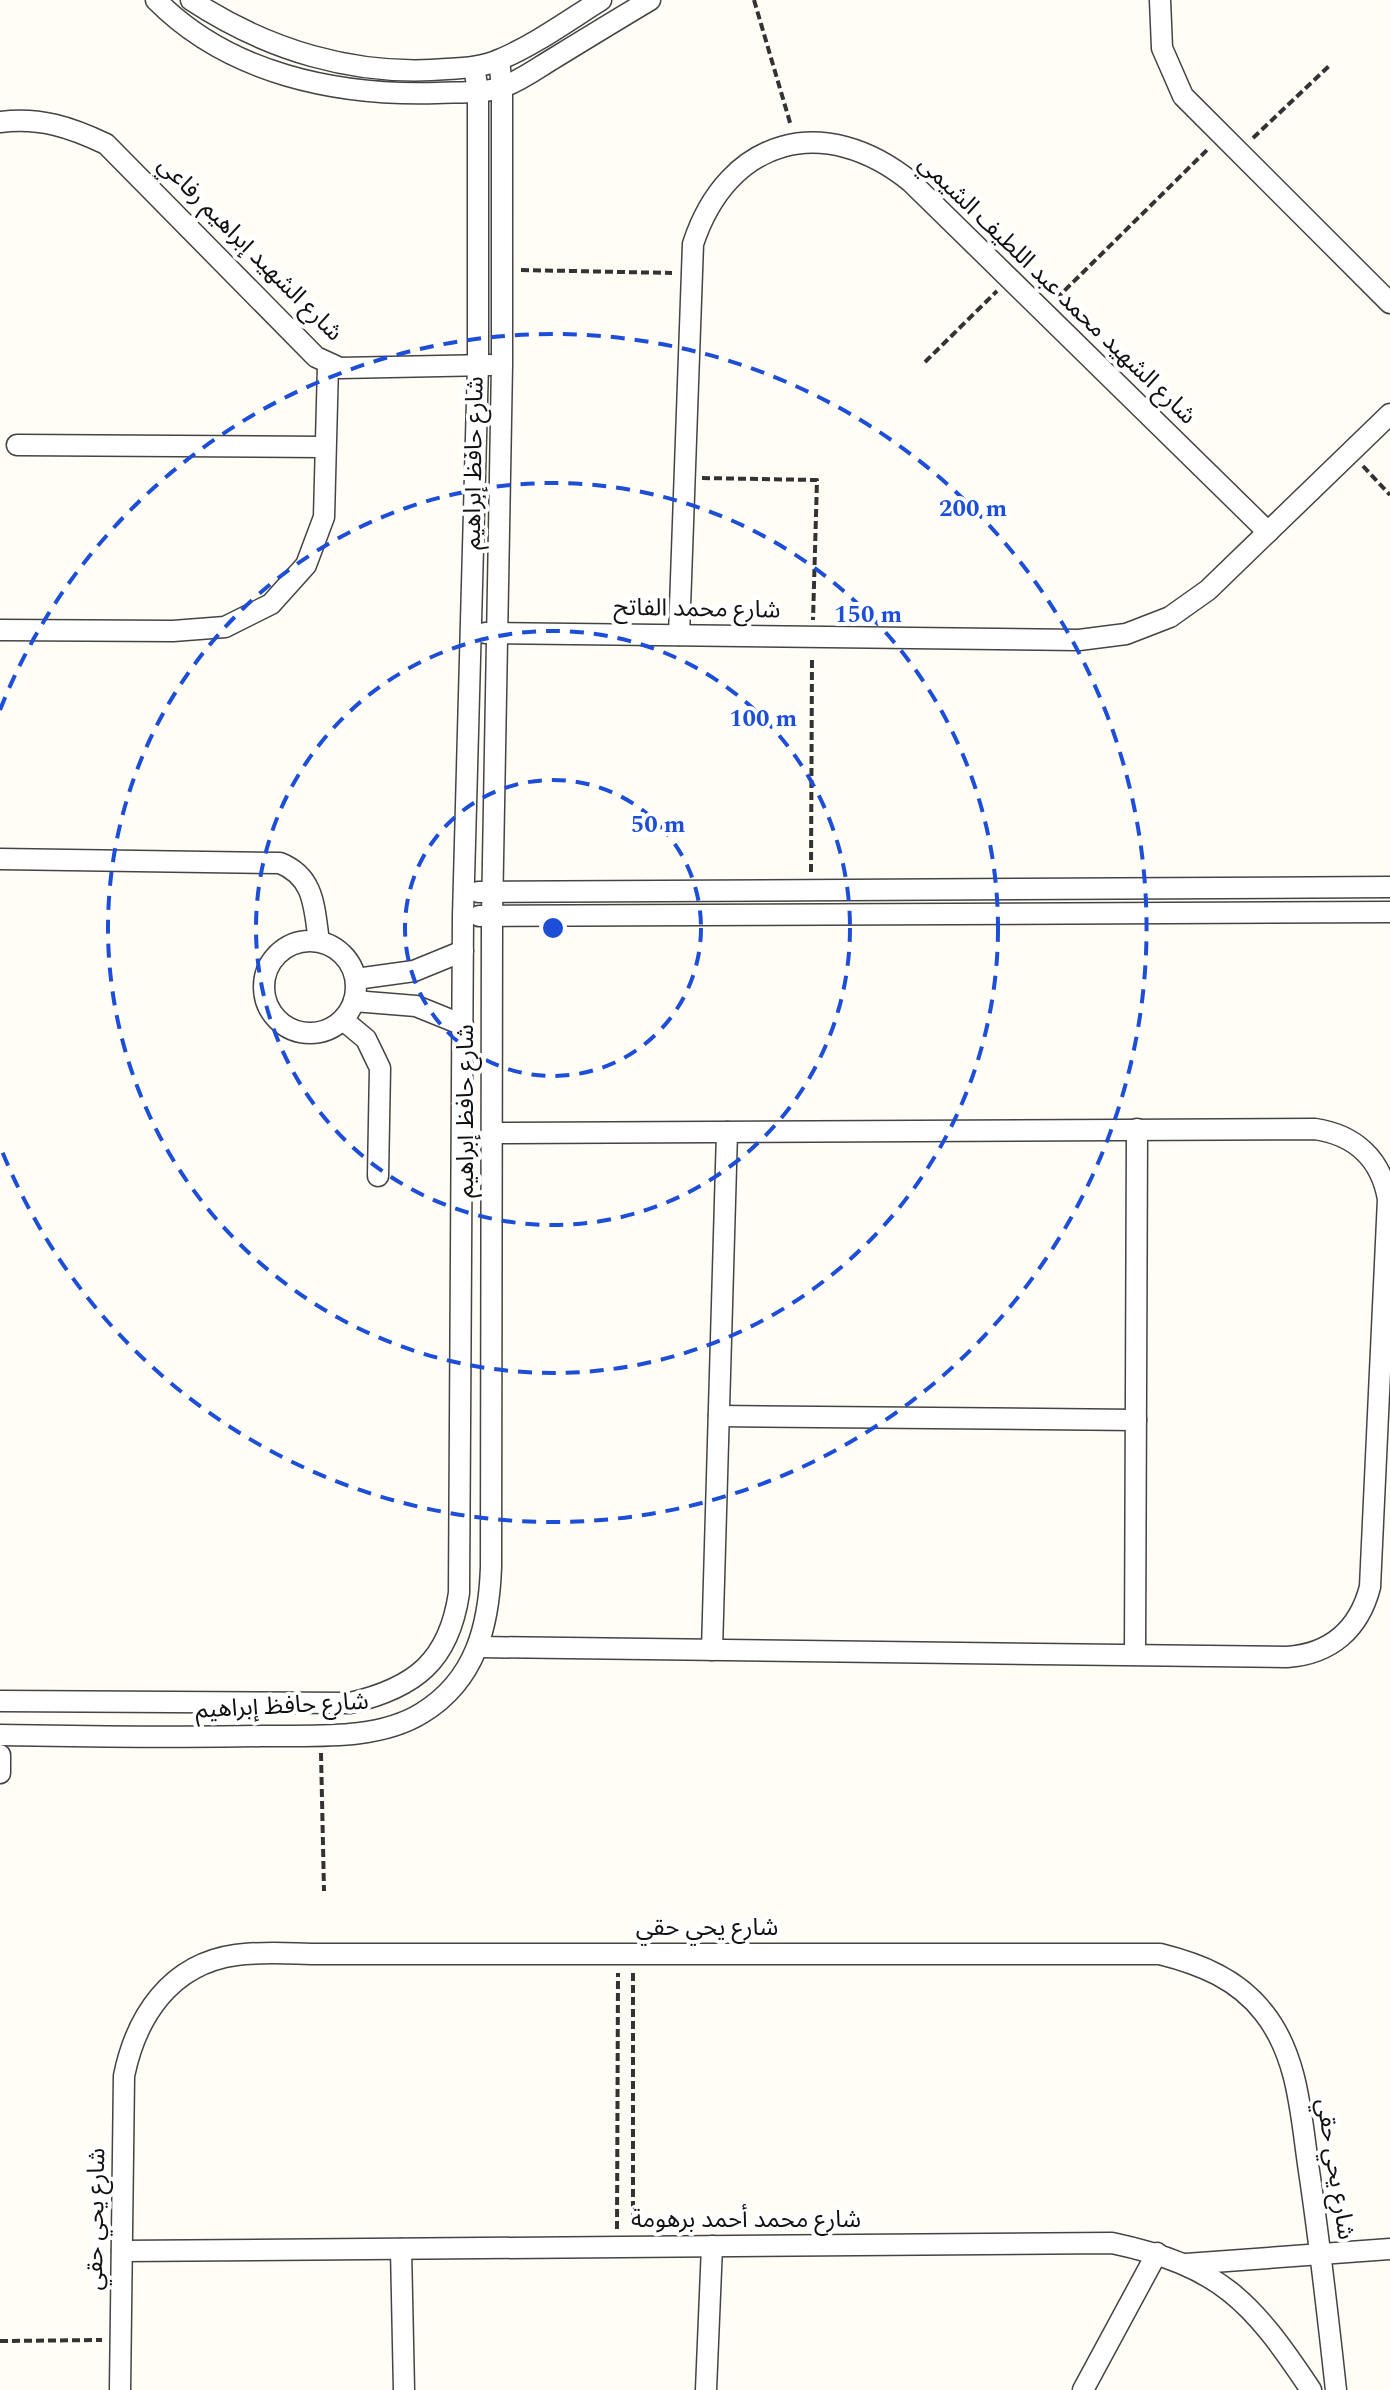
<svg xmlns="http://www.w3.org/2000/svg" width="1390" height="2390" font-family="Spectral,'Noto Sans Arabic',serif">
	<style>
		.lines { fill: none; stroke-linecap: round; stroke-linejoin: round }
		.minor-casing { stroke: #444; stroke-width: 23 }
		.path { stroke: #333; stroke-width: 4; stroke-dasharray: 8 4; stroke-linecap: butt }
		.minor { stroke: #fff; stroke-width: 20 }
		.ring { fill: none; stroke: #1d4ed8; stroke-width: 4; stroke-dasharray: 14 10 }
		.labels { text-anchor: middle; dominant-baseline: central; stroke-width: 8; stroke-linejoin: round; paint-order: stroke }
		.street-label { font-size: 24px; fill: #111; stroke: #fff }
		.centre { fill: #1d4ed8; stroke: #fff; stroke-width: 4 }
		.ring-label { font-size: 24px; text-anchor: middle; font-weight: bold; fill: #1d4ed8; stroke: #fff; stroke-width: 8; stroke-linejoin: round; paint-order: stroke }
	</style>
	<rect width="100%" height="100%" fill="#fffdf5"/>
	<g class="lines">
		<g class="minor-casing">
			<g id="minor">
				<path d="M156 0C229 74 337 96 437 93 458 92 482 94 503 87 522 80 539 67 556 57 587 38 618 19 650 0"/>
				<path d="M191 0C267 50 355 77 447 69 465 68 484 67 501 59 536 44 569 20 601 0"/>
				<path d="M1160 0 1162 48 1183 96 1390 303"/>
				<path d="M0 122C40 117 70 127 106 144L316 357 340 368 491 365"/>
				<path d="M17 445 325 447"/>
				<path d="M0 630 173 631 225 627 271 604 306 565 324 517 328 365"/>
				<path d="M485 633 1079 640 1126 634 1170 617 1208 590 1390 414"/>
				<path d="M679 635 693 244C728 137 825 112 911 182L1268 532"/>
				<path d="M0 859 280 863C315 877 314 908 319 941"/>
				<path d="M478 892 1390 887"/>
				<path d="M479 916 1390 912"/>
				<circle cx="310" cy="987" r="46"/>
				<path d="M356 979 414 971 463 951"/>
				<path d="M354 1001 416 1006 463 1025"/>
				<path d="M343 1020 366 1039 380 1068 378 1176"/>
				<path d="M719 1416 1136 1420"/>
				<path d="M479 1647 1287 1657C1331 1654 1359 1629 1370 1587L1388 1199C1381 1159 1355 1135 1315 1129L492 1133"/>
				<path d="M712 1650 727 1132"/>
				<path d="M1135 1654 1137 1129"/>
				<path d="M0 1701 350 1703C415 1688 449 1661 459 1593L463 916 478 364V91L474 67"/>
				<path d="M0 1735C87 1736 174 1738 261 1736 313 1735 377 1741 422 1713 476 1680 489 1625 491 1567L492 916 502 365V87L499 60"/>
				<path d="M0 1755V1773"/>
				<path d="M401 2249 404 2390"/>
				<path d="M122 2251 1112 2243C1220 2266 1251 2300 1311 2390"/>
				<path d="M1186 2264 1390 2249"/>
				<path d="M120 2390 124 2076C136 2017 170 1964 236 1955 264 1951 294 1954 322 1954H1160C1200 1964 1238 1979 1264 2013 1299 2057 1301 2118 1309 2171 1320 2244 1328 2317 1336 2390"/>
				<path d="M706 2390 712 2246"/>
				<path d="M1083 2390 1157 2253"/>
			</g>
		</g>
		<g class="path">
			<path d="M754 0 791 126"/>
			<path d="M1253 138 1329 66"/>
			<path d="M521 270 672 273"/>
			<path d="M1056 299 1209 148"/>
			<path d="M925 362 997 291"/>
			<path d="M1363 466 1390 495"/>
			<path d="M702 478 817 480 813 620"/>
			<path d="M811 872 812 657"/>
			<path d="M321 1753 324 1891"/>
			<path d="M633 1973V2228"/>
			<path d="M617 2229 618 1973"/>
			<path d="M0 2341 102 2340"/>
		</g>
		<use href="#minor" class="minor"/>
	</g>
	<g class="ring">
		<circle cx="553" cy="928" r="148"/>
		<circle cx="553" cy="928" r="297"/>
		<circle cx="553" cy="928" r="445"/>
		<path d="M0 710A594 594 0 1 1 0 1146"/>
	</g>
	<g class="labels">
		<g class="street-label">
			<text transform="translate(250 249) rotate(45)">شارع الشهيد إبراهيم رفاعي</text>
			<text transform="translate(1057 290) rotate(44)">شارع الشهيد محمد عبد اللطيف الشيمي</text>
			<text transform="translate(474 463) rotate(-89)">شارع حافظ إبراهيم</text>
			<text transform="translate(697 609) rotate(1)">شارع محمد الفاتح</text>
			<text transform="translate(466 1111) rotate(-90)">شارع حافظ إبراهيم</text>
			<text transform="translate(282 1706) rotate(-3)">شارع حافظ إبراهيم</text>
			<text x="707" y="1928">شارع يحي حقي</text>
			<text transform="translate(1335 2169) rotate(81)">شارع يحي حقي</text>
			<text transform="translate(96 2219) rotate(-89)">شارع يحي حقي</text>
			<text x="746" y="2220">شارع محمد أحمد برهومة</text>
		</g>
	</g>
	<circle cx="553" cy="928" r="12" class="centre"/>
	<g class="ring-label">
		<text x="973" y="516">200 m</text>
		<text x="868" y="622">150 m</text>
		<text x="763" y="726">100 m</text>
		<text x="658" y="832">50 m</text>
	</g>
</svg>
